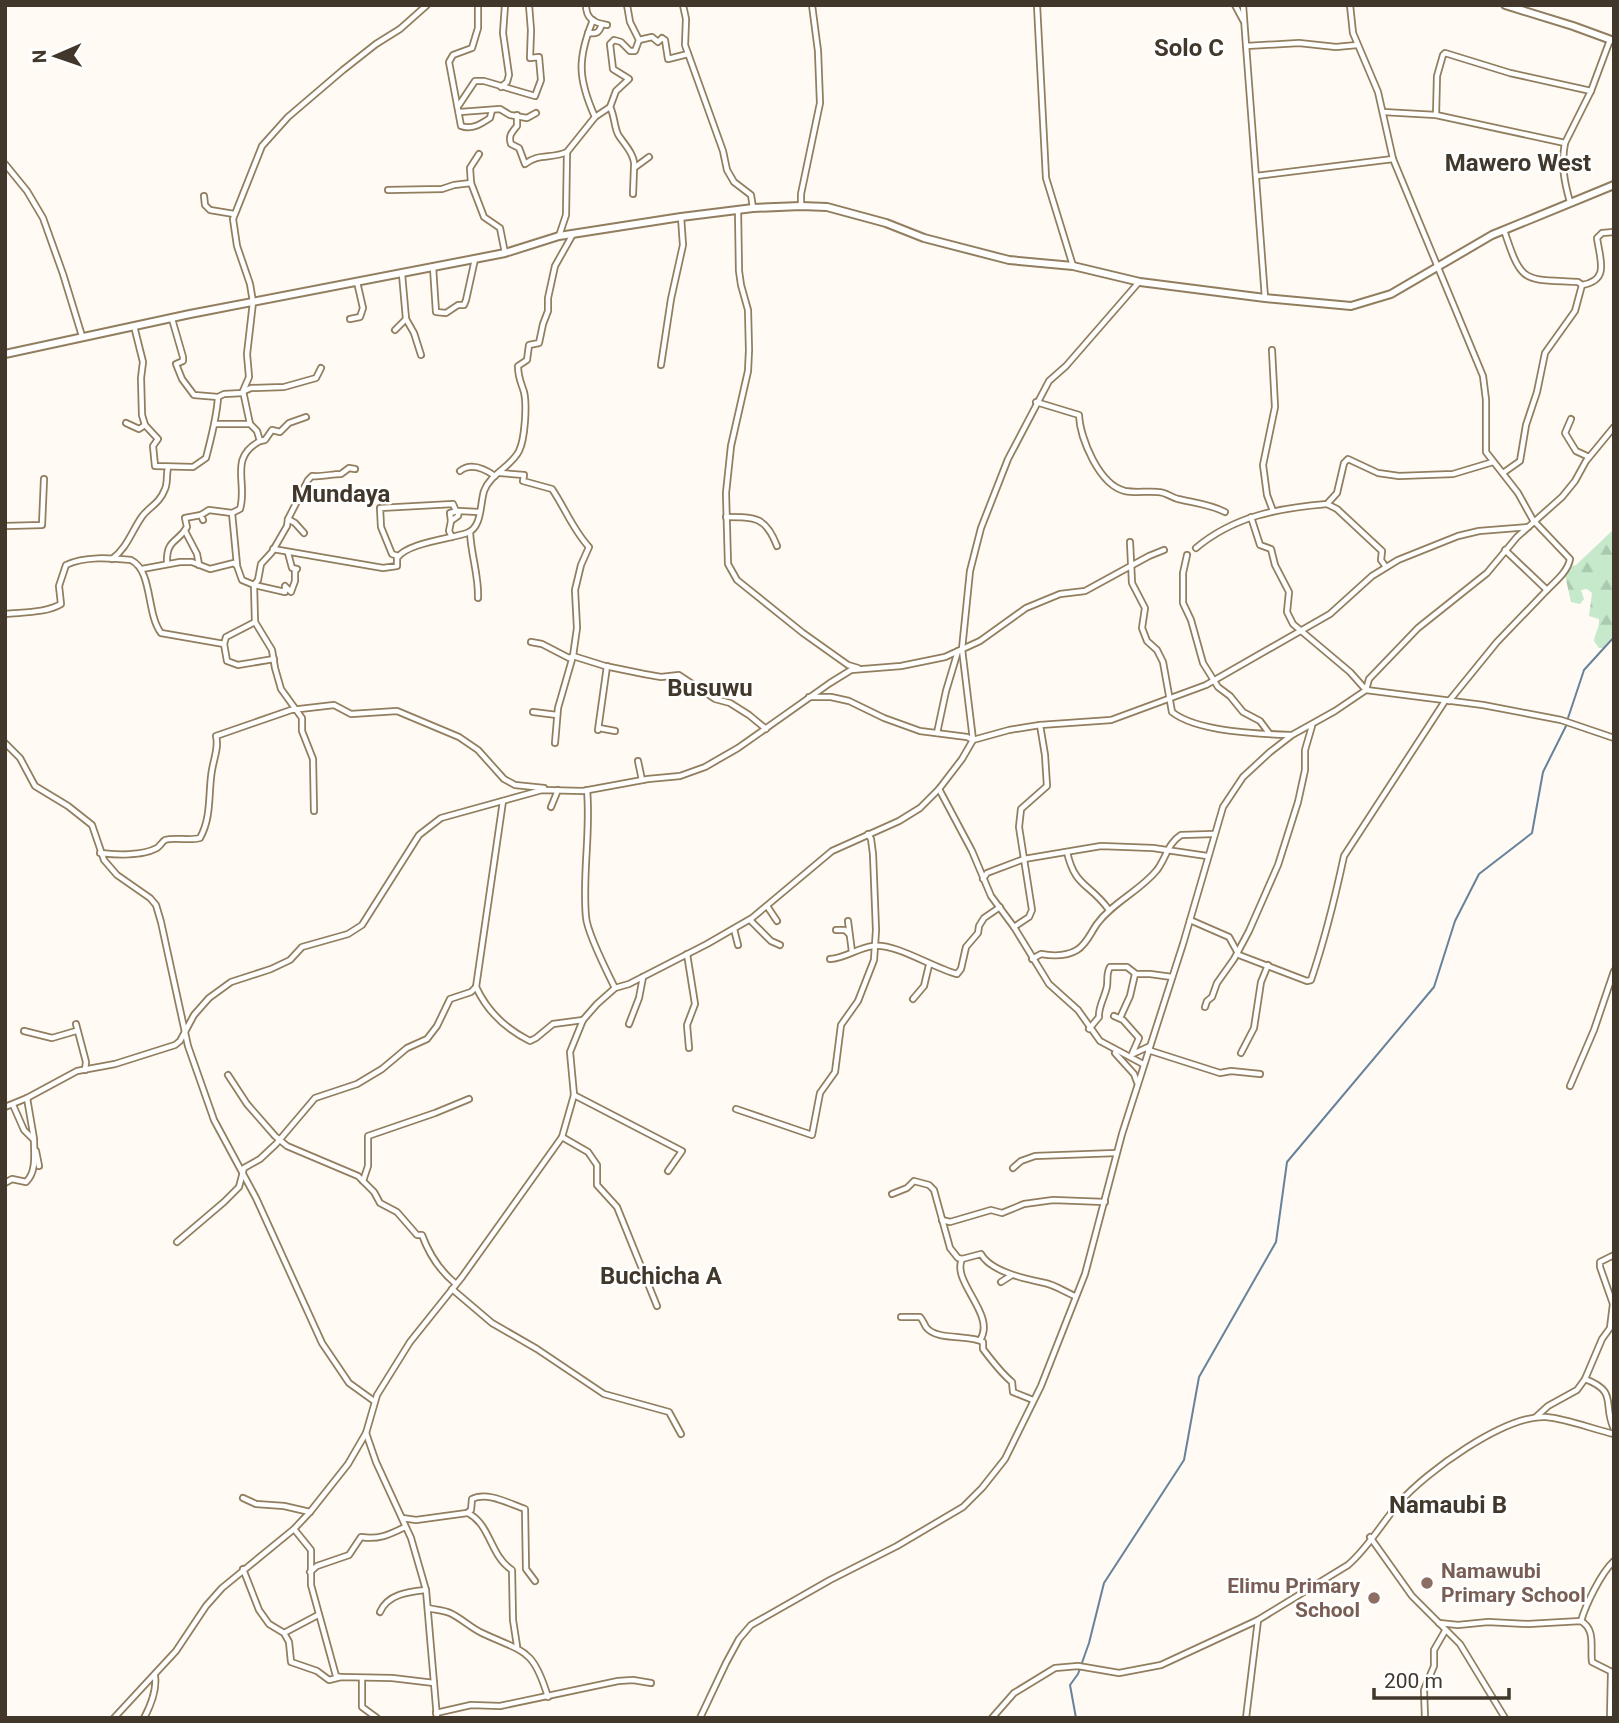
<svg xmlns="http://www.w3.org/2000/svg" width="1619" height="1723" font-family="Roboto,sans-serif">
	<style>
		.forest { fill: url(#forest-firs) }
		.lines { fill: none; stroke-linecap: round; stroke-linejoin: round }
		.stream { stroke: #67829a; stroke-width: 2 }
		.street-casing { stroke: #917e5f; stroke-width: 8 }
		.secondary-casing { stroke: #917e5f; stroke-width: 10 }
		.street { stroke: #fff; stroke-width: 4.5 }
		.secondary { stroke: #fff; stroke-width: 6 }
		.education-dot { fill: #8d6e63; stroke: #fff; stroke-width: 2.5 }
		.labels { text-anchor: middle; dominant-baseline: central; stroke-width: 5; stroke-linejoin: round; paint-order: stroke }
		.education-label { font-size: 21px; font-weight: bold; fill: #785e54; stroke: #fff; text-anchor: start }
		.quarter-label { font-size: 24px; font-weight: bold; fill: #41382b; stroke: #fff }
	</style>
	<defs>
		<pattern id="forest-firs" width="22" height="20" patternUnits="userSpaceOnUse" patternTransform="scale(1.75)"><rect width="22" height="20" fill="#c6e9cc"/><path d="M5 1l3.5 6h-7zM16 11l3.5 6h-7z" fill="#abc9af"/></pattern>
	</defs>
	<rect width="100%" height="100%" fill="#fffaf4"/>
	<path class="forest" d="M1614 529V634L1603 648H1599L1594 641C1595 633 1600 627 1599 619L1589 616 1592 593 1587 589 1581 590 1584 599 1580 604 1571 602 1565 575 1572 566 1576 565Z"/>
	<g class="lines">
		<g class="stream">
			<path d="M1568 718 1584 670 1614 637"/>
			<path d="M1076 1718 1070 1685 1078 1674 1089 1643 1104 1583 1184 1460 1199 1377 1276 1242 1287 1162 1434 987 1455 921 1479 874 1532 833 1543 772 1566 726"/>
		</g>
		<g class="street-casing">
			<g id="street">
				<path d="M478 5V28L472 48 453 55 449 62 461 126C472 130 481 124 490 118L492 110"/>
				<path d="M586 5C586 19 594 23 607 25"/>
				<path d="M683 5 686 19 685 45 723 151 727 170 734 182 751 195 753 208"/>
				<path d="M1037 5 1046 178 1073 266"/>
				<path d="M1235 5 1243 20"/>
				<path d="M1243 5 1265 298"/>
				<path d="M1350 5 1353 33 1378 92 1393 159 1483 376 1486 400V452L1518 493 1533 520 1570 559C1568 571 1556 581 1547 590"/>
				<path d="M593 20C577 59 578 79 595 117L610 107 616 91 629 79 613 69 610 44 614 40 621 42 630 51H635L639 40 630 22 627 5"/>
				<path d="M588 33C597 34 599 33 602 24"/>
				<path d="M639 40 652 37 658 42 662 38 665 40 668 59 688 54"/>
				<path d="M1246 46 1299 43 1336 47 1357 45"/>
				<path d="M501 87 507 82 509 75 503 33 505 5"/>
				<path d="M459 105 475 81H484L535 96 541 80 539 57 530 58 531 30 529 5"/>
				<path d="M610 107C615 116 614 129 619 136 625 145 636 156 634 168"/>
				<path d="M460 112 500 109 510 115 527 118 536 113"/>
				<path d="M1383 112 1436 115 1565 143 1591 91 1610 40"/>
				<path d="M517 115V126C512 132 508 136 511 144L519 148 525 164C538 153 552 159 567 152"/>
				<path d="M1436 115 1437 76 1443 55 1445 53 1510 73 1591 91"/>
				<path d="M1565 143C1561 164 1564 181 1570 202"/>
				<path d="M479 154 470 168 471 183 484 217 500 228 505 253"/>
				<path d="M5 164 27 191 43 218 63 274 82 336"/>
				<path d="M1256 176 1393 159"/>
				<path d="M388 190 442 189 454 185 471 183"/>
				<path d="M633 194 634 168 649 157"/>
				<path d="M204 196 205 205 210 210 234 214"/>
				<path d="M801 206V194L820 103 818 51 812 5"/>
				<path d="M738 210 739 271 741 285 748 310 749 350 748 371 731 446 726 493 728 564 737 580 803 633 848 665 858 668"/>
				<path d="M559 236 566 215 567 152 595 117"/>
				<path d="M433 267 436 312 446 313 458 305H464L466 300 475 259"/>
				<path d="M402 274 406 319 414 333 421 355"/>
				<path d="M1582 285C1610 280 1600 260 1597 238L1602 233 1614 232"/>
				<path d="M172 319 183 357V361L176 364 182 379 194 395 218 397 224 394 243 393"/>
				<path d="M350 319 360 317 363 308 357 282"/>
				<path d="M134 326 143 362 141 378 142 415 145 425 158 439 153 446 155 466 193 467 206 458C211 438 217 417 218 397"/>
				<path d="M395 330 406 319"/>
				<path d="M1272 350 1275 407 1263 465 1267 495 1273 511"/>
				<path d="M661 365 671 299 683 245 681 217"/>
				<path d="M244 391 251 388 284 387 316 378 321 368"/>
				<path d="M1036 402 1079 415C1080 438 1099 485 1125 491 1135 493 1147 491 1158 492 1165 492 1171 497 1178 499 1195 503 1209 504 1225 512"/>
				<path d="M1571 419 1565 433 1576 451 1589 457"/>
				<path d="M126 423 139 429 145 425"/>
				<path d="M250 424 243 391 249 377 247 354 253 302 250 284 237 246 233 219 262 146 288 117 343 70 376 44 400 29 427 5"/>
				<path d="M260 441 265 440 272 430 280 432 289 423 306 417"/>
				<path d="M460 471C471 462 485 469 495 476"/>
				<path d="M500 473 524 475 523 481 552 489C565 508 573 530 589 547L581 565 575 590 577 628 573 656 558 708 555 743"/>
				<path d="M1503 473 1520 461 1526 425 1537 392 1545 353 1575 311 1582 285 1578 282C1523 279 1522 285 1504 230"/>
				<path d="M1327 504 1337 509 1382 551 1381 560 1386 567"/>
				<path d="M232 513 237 565"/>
				<path d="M726 517C756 517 766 517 777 546"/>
				<path d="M1251 517 1260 545 1271 549 1275 565 1289 592 1287 612 1293 624 1350 672 1366 690 1483 705 1561 720 1614 738"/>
				<path d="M288 519 295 523 304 533"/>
				<path d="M203 520 201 515 209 510 232 513 240 509C248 483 228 458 260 441L257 431 250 424H215"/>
				<path d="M451 521 450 513 458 511"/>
				<path d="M5 526 42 525 44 479"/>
				<path d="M185 531 197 554 199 565"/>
				<path d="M470 532C471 555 479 576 478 598"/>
				<path d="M452 537 449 531 451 521 458 516 459 511 479 512"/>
				<path d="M1130 542 1132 583 1145 608 1142 628 1147 641 1157 650 1163 662 1172 712C1197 732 1260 734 1291 735"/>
				<path d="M1196 548C1234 516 1279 508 1327 504L1337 493 1344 463 1348 459 1378 473 1399 476 1453 474 1493 462"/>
				<path d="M273 549 383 568 397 566V558C407 543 449 539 467 533 482 528 480 504 484 491 490 474 511 467 519 451 525 439 527 405 524 392 521 382 518 378 518 366L527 360 529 345 539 343 543 324 548 311V298L555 266 573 234"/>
				<path d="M288 553 292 568 297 569 295 571V581L291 592 285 586V592L254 585 258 580 261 564 272 552 287 526 288 519 308 480 312 476C323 477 331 474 341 474L349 468 355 469"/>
				<path d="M1187 555 1183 573V603L1191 620 1203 663 1218 687 1230 696 1243 712 1260 721 1269 733"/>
				<path d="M398 556 392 554 381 527 380 508 453 504 456 511"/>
				<path d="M112 559C126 549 131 533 141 518 148 507 159 505 165 489 168 482 166 475 168 468"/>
				<path d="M167 563C166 539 178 543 187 527L185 518 201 515"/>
				<path d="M142 569 180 562H192L210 569 234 563 237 566 242 580 254 585 255 622 272 650 275 668 281 689 302 718V731L313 759 314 811"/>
				<path d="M5 614C23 612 46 613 61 604L59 586 66 565C85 556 110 558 131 560 153 571 146 613 161 633L224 644"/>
				<path d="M255 622 226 637 224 644 227 661 238 665 274 659"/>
				<path d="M531 642 542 644 569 658 573 656 605 666 644 674 661 677 679 675 715 699 730 703 749 715 766 729"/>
				<path d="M809 697H831L849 701 884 718 920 731 967 737 973 740 1009 730 1040 725 1111 720 1206 685 1330 614 1372 576 1398 560 1458 536 1479 531 1528 527"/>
				<path d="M1449 701 1497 642 1547 590 1505 550"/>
				<path d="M533 712 557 715"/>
				<path d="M599 728 615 731"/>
				<path d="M598 730 607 666"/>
				<path d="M937 733 946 691 958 651"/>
				<path d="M5 743 20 758 35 786 68 806 92 825 104 860 117 875 150 898 156 905 161 922 188 1046 214 1120 256 1198 322 1343 349 1383 374 1401"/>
				<path d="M638 761 642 780"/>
				<path d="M939 789 972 851 991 896 1014 927 1049 984 1078 1010 1100 1041 1143 1064"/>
				<path d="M587 790C591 832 582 875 586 917 587 931 608 974 615 988"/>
				<path d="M551 807 558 790"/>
				<path d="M1067 852C1075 888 1090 883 1109 910"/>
				<path d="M100 853C116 855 142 856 157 848 160 846 162 842 165 840 174 837 190 841 200 838 212 817 208 792 212 770 214 758 219 747 216 736L291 710 334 705 351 714 397 711 459 737 478 750 504 779 515 785 544 788"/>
				<path d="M983 879 987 873 1024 859 1101 846 1153 848 1207 856"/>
				<path d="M767 906 777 921"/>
				<path d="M750 920 771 941 780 945"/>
				<path d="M1190 920 1229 937 1239 955 1307 981 1311 980C1325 939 1335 898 1344 856L1445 701"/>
				<path d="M848 921 852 952"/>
				<path d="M1014 927 1029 917 1032 910 1019 827 1021 809 1047 786 1045 755 1040 725"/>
				<path d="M734 929 738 945"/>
				<path d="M836 930H845L849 934"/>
				<path d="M687 954 695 1004 687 1025 689 1048"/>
				<path d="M830 959C846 958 857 948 873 946 896 943 933 968 957 974L961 969 966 947 978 933 979 926 984 918 1000 907"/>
				<path d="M1032 959 1041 954C1052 956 1067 956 1077 950 1087 944 1091 932 1097 924 1113 902 1140 891 1157 870 1166 858 1168 843 1181 835L1213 834"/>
				<path d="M476 987C487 1011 506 1029 530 1041L536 1038 553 1024 583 1020"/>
				<path d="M913 999 924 986 929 965"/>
				<path d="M1205 1007 1207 1001 1212 997 1217 983 1234 959 1249 931 1278 865 1298 802 1305 770V750L1312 726"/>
				<path d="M1114 1016 1123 1020 1139 1038 1132 1054"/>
				<path d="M1120 1018 1130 996 1135 974"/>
				<path d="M76 1024 86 1062 85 1070"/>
				<path d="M629 1024 639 998 643 977"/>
				<path d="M1089 1029 1099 1017C1098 1007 1105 997 1107 986 1108 979 1106 974 1110 967H1127L1136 974H1150L1172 977"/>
				<path d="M24 1031 52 1038 76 1031"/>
				<path d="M1148 1050 1220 1073 1231 1071 1260 1074"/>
				<path d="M1115 1053 1134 1074 1137 1082"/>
				<path d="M1241 1053 1254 1028 1261 982 1268 965"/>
				<path d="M1133 1054 1150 1046"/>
				<path d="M228 1075 247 1104 275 1136 287 1146 358 1176 374 1192 380 1203 397 1212 417 1235H422C429 1254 440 1271 456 1284"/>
				<path d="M1570 1086 1594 1030 1614 971"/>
				<path d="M574 1095 682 1151 668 1171"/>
				<path d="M27 1098 34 1139"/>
				<path d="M5 1107 27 1098 77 1071 115 1064 175 1045 180 1041 194 1015 209 998 231 982 271 969 290 960 302 947 348 934 362 925 419 835 441 818 542 790 583 791 648 779 680 776 705 767 738 748 830 683 851 670 901 666 945 657 980 641 1026 608 1060 594 1085 591 1149 556 1164 550"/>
				<path d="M736 1109 812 1135 820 1093 835 1072 841 1025 858 1001 874 960 876 930 873 854 871 839 868 834"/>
				<path d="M562 1137 588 1152 597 1165V1185L617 1207 657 1306"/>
				<path d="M36 1151 39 1166"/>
				<path d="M1013 1168 1021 1161 1035 1156 1116 1153"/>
				<path d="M363 1181 368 1166V1136L435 1113 469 1099"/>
				<path d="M5 1183 12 1179 26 1182C37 1172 34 1153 34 1140L24 1130 13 1105"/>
				<path d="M892 1194 907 1188 914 1181 929 1185 934 1190 950 1248 958 1258 962 1259"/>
				<path d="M942 1220 950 1222 991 1210 1002 1213 1024 1204 1053 1200 1105 1202"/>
				<path d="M177 1242 224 1202 239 1187 244 1168 260 1159 276 1144 315 1098 357 1084 382 1069 407 1048 427 1039 437 1026 450 999 471 992 476 987 503 801"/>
				<path d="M1001 1282 1012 1275"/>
				<path d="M452 1289 492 1323 537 1349 604 1394 669 1412 681 1434"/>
				<path d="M901 1317H920C923 1320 924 1324 926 1327 936 1341 969 1334 983 1342V1349C992 1361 1001 1373 1012 1382L1013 1392 1033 1400"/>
				<path d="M980 1340C997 1315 951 1282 962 1259L981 1254C991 1272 1026 1279 1045 1283 1055 1285 1065 1292 1075 1296"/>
				<path d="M1585 1379C1619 1392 1602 1404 1614 1429"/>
				<path d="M1536 1417 1548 1406 1577 1390 1585 1379 1602 1339 1610 1328 1613 1304 1600 1267V1262L1614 1255"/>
				<path d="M243 1498 256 1504 284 1506 310 1512"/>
				<path d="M468 1513C491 1525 490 1556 512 1570L513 1620 517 1646"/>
				<path d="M402 1518 416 1520 467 1513 471 1510 472 1499C487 1491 510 1504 525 1509L526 1569 535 1581"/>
				<path d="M294 1529 311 1550V1585L336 1676 340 1677"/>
				<path d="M1370 1537 1412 1596 1460 1644 1505 1718"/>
				<path d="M243 1569 259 1610 269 1624 284 1633 289 1642 291 1662 317 1671 329 1680 341 1677 392 1678 434 1683"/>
				<path d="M310 1572 317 1566 349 1555 361 1537C378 1540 389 1535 405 1527"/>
				<path d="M428 1608C435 1610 443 1610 450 1613 461 1618 471 1628 482 1633 525 1653 533 1648 548 1697"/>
				<path d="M380 1612C388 1594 408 1592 426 1590"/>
				<path d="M1581 1621C1586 1604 1601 1573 1614 1561"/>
				<path d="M1439 1623 1458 1625 1488 1622 1528 1624 1581 1621C1596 1630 1590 1647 1592 1662L1614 1673"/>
				<path d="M284 1633 318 1615"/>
				<path d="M362 1678V1707L377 1718"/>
				<path d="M436 1713 471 1705 500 1706 618 1681 633 1680 651 1683"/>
				<path d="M114 1718 176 1651 206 1606 222 1588 294 1529 310 1512 348 1464 366 1433"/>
				<path d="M144 1718C151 1705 157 1691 155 1676"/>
				<path d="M437 1718 426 1590 411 1538 376 1462 366 1433 377 1395 410 1342 462 1277 562 1137 574 1095 570 1052 583 1020 597 1004 615 988 629 984 707 944 752 918 832 851 899 821 920 808 939 789 962 759 973 740 962 649 970 571 981 528 1008 459 1049 381 1066 366 1139 282"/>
				<path d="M700 1718 726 1663 739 1639 751 1625 830 1580 897 1546 963 1507 982 1488 1005 1459 1041 1386 1085 1274 1122 1134 1183 944 1223 807 1243 777 1270 752 1292 735 1335 711 1366 690 1369 679 1418 628 1487 573 1517 537 1562 497 1575 481 1586 461 1614 427"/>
				<path d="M992 1718 1014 1693 1055 1668 1078 1666 1119 1673 1161 1665 1258 1620 1348 1565C1368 1548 1382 1523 1399 1503 1426 1472 1504 1415 1546 1417 1568 1419 1592 1429 1614 1434"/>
				<path d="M1246 1718 1258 1620"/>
				<path d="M1425 1718 1424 1690 1434 1666V1650L1445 1631"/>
				<path d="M1610 1718 1611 1673"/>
			</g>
		</g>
		<g class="secondary-casing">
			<g id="secondary">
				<path d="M1505 5 1573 26 1614 41"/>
				<path d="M5 354 190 314 505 253 559 236 681 217 753 208 801 206 827 207 886 223 924 238 1009 260 1073 266 1140 282 1265 298 1351 306 1391 294 1492 235 1614 185"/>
			</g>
		</g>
		<use href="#street" class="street"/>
		<use href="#secondary" class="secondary"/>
	</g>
	<g class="education-dot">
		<circle cx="1427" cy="1583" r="7"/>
		<circle cx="1374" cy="1598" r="7"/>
	</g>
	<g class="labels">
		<g class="education-label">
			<text x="1441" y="1571">Namawubi<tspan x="1441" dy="24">Primary School</tspan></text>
			<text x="1360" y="1586" text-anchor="end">Elimu Primary<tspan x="1360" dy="24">School</tspan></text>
		</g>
		<g class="quarter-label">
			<text x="1189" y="48">Solo C</text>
			<text x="1518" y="163">Mawero West</text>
			<text x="341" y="494">Mundaya</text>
			<text x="710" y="688">Busuwu</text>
			<text x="661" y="1276">Buchicha A</text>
			<text x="1448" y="1505">Namaubi B</text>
		</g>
	</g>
	<rect width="1619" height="1723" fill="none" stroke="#41382b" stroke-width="14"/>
	<g transform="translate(56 56) rotate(268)" stroke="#ffffff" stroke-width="5" paint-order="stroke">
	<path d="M0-5L12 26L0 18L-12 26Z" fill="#41382b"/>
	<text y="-10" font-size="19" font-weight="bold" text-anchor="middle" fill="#41382b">N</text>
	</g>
	<path d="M1374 1688v10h135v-10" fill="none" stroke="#41382b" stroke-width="3.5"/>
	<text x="1384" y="1688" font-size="21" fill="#41382b" stroke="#ffffff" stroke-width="5" paint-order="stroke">200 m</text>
</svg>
